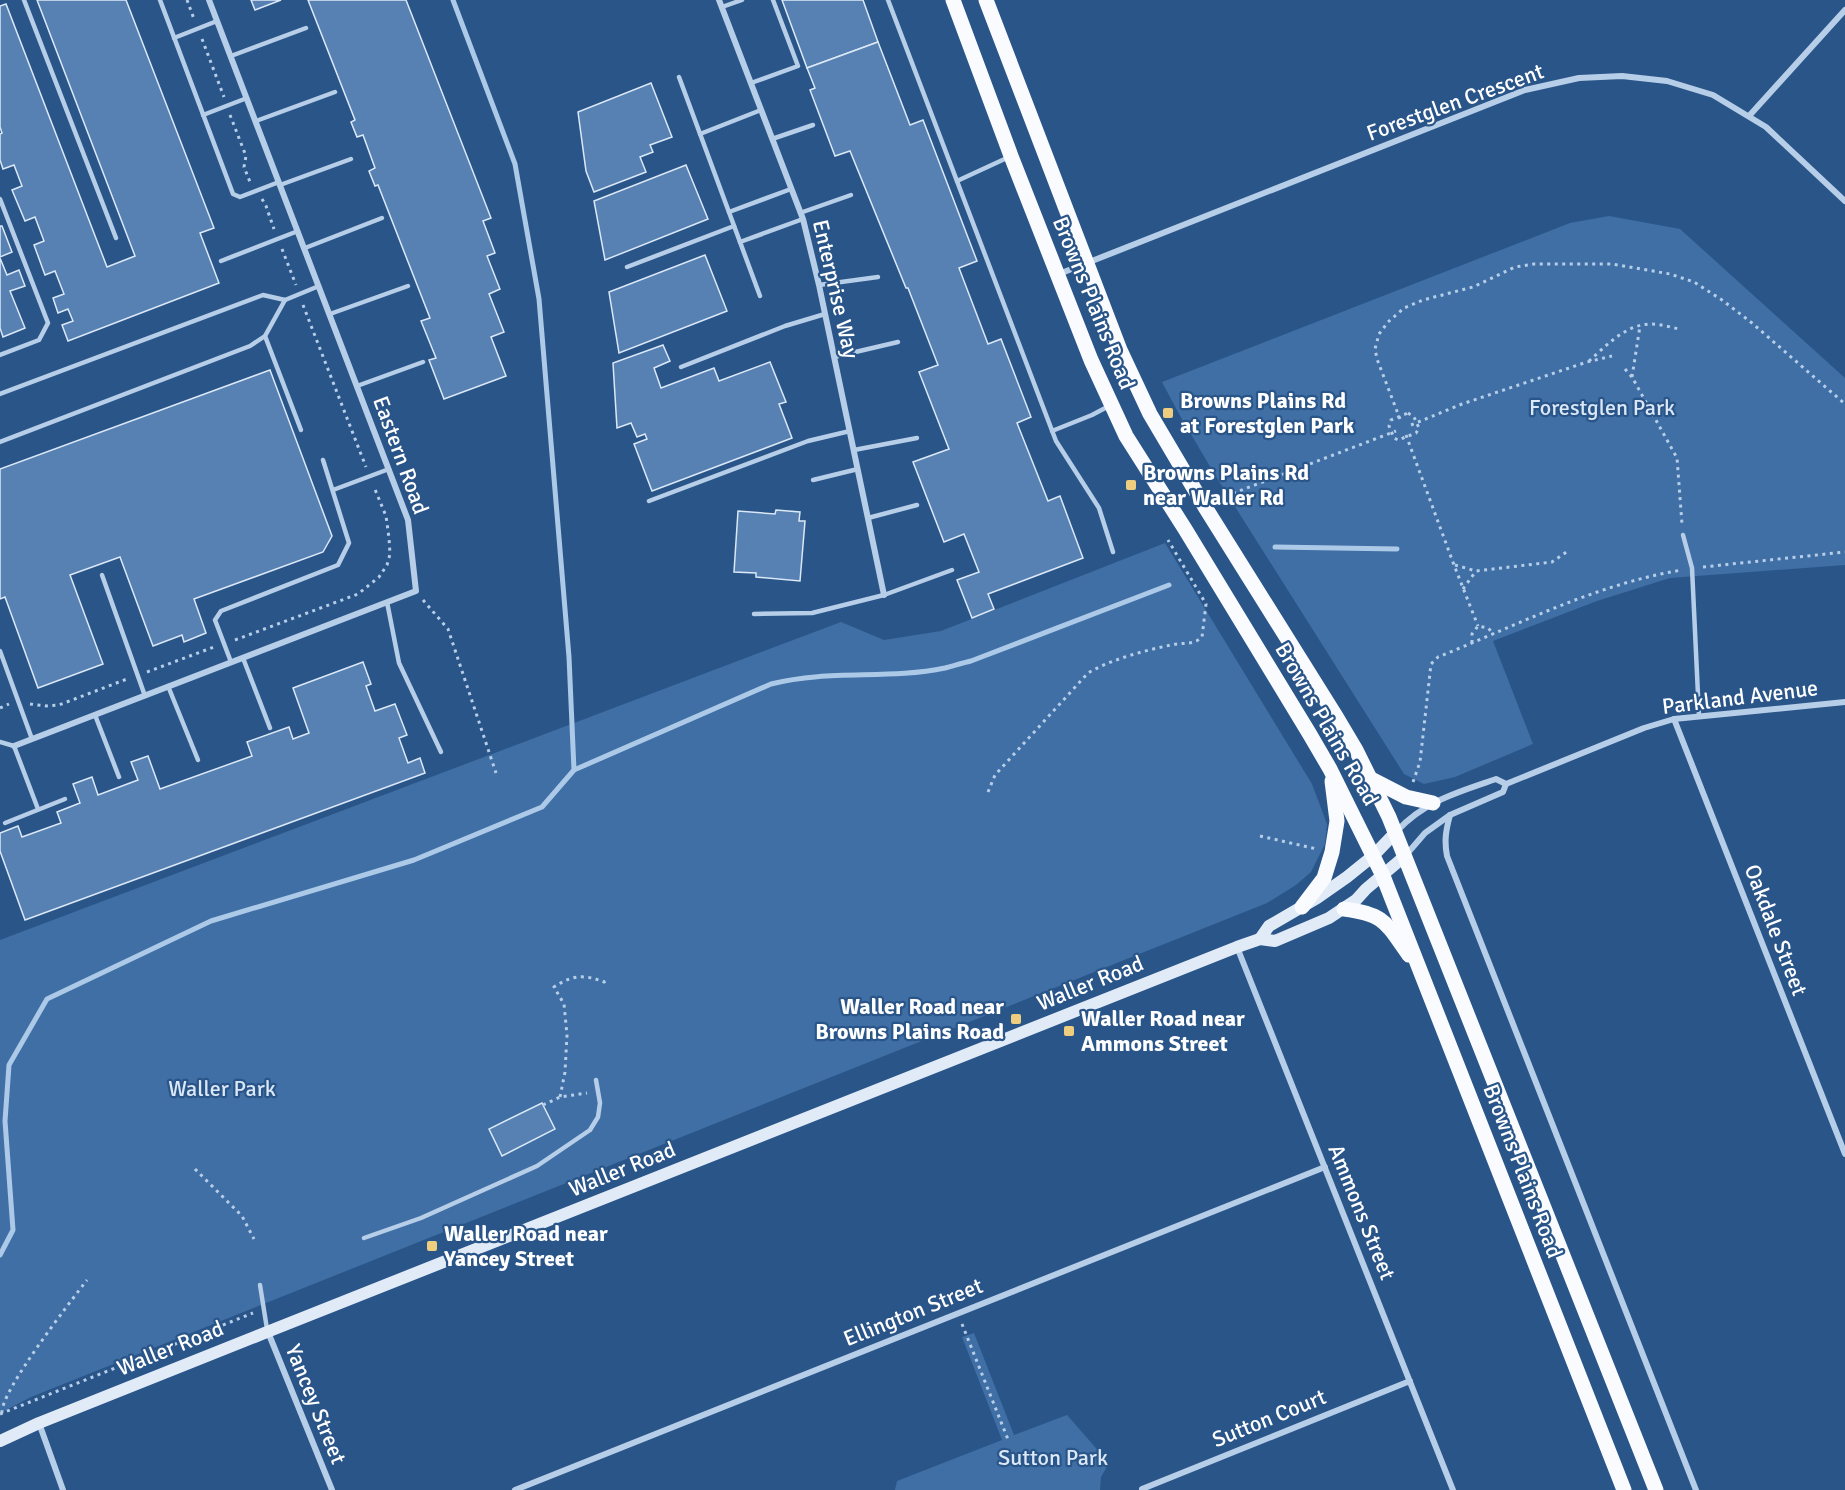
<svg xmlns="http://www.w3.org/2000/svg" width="1845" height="1490" font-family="Signika,sans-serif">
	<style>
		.green { fill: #3f6fa5 }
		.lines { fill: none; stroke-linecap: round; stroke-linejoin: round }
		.stream { stroke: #acc9e8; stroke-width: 5 }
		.building { fill: #5681b2; stroke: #dbe8f7; stroke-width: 1.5 }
		.path { stroke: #b7cee8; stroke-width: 3; stroke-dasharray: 3 4.5; stroke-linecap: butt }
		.lane { stroke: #b7cee8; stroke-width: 4.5 }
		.street { stroke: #b7cee8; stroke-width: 6 }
		.secondary { stroke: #e1ebf8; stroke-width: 12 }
		.primary { stroke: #f9fbfe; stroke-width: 15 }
		.poi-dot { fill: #efcd7f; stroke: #2a5589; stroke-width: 2 }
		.labels { text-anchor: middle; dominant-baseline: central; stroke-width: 4.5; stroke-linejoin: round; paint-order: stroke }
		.street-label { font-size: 22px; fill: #fff; stroke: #2a5589 }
		.poi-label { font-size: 22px; font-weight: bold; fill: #fff; stroke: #2a5589; text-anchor: start }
		.park-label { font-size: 22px; fill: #dbe8f7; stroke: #2a5589 }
	</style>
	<rect width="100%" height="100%" fill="#2a5589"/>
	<g class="green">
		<path d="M1609 216 1680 229 1845 378V565L1670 578 1597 601 1493 641 1533 744 1455 777 1424 784 1404 774 1215 475 1179 414 1162 382 1570 223Z"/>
		<path d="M1165 543 1312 784 1327 824 1325 844 1311 872 1296 885 1267 903 31 1397 0 1413V940L841 622 884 640 941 631Z"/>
		<path d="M974 1333 1014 1435 1067 1415 1109 1463 1101 1477 1100 1490H895L897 1481 1002 1440 962 1337Z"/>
	</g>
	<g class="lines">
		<g class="stream">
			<path d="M1275 547 1397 549"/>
			<path d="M574 770 771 684C829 669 888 680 945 668 953 666 962 663 971 661L1169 585"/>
			<path d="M0 1255 13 1230 5 1121 9 1065 47 999 211 921 414 860 542 807 574 770 569 657 539 299 515 164 453 0"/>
		</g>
	</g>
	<g class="building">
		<path d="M37 0H126L214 228 200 233 219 283 68 341 62 325 73 321 68 309 58 313 53 298 64 294 55 271 45 275 34 245 44 241 35 217 25 221 12 190 22 186 14 165 3 169 0 160V134L2 133 0 127V6L6 4 107 267 135 256Z"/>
		<path d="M251 0H281L255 10Z"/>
		<path d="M308 0H406L491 218 483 221 495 253 487 256 500 289 489 294 504 332 491 337 506 376 444 399 429 360 436 358 421 321 430 318 378 185 375 186 369 171 375 168 363 135 357 137 351 122 355 120Z"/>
		<path d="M782 0H863L878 42 807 68Z"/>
		<path d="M878 42 910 125 923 120 977 261 959 268 988 344 1001 339 1031 417 1017 423 1048 501 1060 496 1083 558 988 594 994 609 972 618 957 580 979 572 964 534 944 542 913 462 949 449 919 372 938 365 908 288H906L850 151 835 156 810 90 815 88 807 68Z"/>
		<path d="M651 83 672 137 650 145 653 152 640 157 646 172 594 192 586 171 578 112Z"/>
		<path d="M686 165 708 219 605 260 594 201Z"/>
		<path d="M0 226H2L12 252 0 257Z"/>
		<path d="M705 255 727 311 619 353 609 292Z"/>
		<path d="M0 258 7 275 19 270 25 286 10 291 25 328 3 337 0 328Z"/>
		<path d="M663 345 670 361 654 368 661 388 714 368 719 381 770 362 786 402 779 404 792 438 652 491 634 444 647 439 645 434 637 437 631 423 617 428 613 363Z"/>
		<path d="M270 370 332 536 323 552 194 599 206 633 184 642 182 635 153 646 120 557 70 575 103 664 38 688 5 597 0 599V469Z"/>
		<path d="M776 510 800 512 799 521H805L800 581 756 577V573L734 572 738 511 775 514Z"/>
		<path d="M363 662 371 684 366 686 375 711 395 704 407 735 399 738 408 763 420 758 425 773 25 920 0 851V833L18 826 22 837 61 823 57 812 80 803 73 784 92 777 98 795 138 780 131 762 148 756 160 789 252 756 247 742 289 727 293 739 309 733 293 688Z"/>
		<path d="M542 1103 555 1129 502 1156 489 1129Z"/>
	</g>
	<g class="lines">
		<g class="path">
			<path d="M187 0 194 19"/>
			<path d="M202 39 224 97"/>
			<path d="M230 115 246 156 244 167 250 182"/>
			<path d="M262 199 266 206 274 229"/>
			<path d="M282 249 296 285"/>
			<path d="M303 305 366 467"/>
			<path d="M1589 361C1606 346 1626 324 1651 324 1660 324 1670 327 1679 329"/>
			<path d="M1625 369 1632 377 1677 458 1682 524"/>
			<path d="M1632 377 1640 326"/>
			<path d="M1408 413 1414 417 1419 428 1416 433 1398 440 1394 438 1389 426 1391 420Z"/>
			<path d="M1400 419 1377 359 1375 349 1379 334 1388 322 1404 308 1423 300 1473 287 1515 267 1534 264H1612L1670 274 1694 282 1722 300 1752 323 1845 404"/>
			<path d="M1411 425 1462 404 1587 362 1612 356"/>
			<path d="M1406 435 1454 565 1478 626"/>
			<path d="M1226 496 1396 431"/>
			<path d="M1455 565 1476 571 1552 562 1568 551"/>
			<path d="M1703 567 1845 552"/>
			<path d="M1463 589 1476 571"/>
			<path d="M423 600 448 629 496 773"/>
			<path d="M235 640 358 594 379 577 387 565 390 554 389 538 386 516 374 487"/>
			<path d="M1472 643V634L1478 626 1488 628 1494 634"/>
			<path d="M147 672 214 647"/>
			<path d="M30 704 46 706 59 705 127 679"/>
			<path d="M0 708 9 704"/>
			<path d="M1413 782 1420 762 1431 664 1438 657C1518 625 1596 584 1682 570"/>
			<path d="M988 792 995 775 1088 673C1112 659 1143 651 1171 645 1182 642 1193 646 1202 637L1206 604 1168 540"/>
			<path d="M1260 836 1317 849"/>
			<path d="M560 1097 565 1072 567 1035 564 1004 554 987C572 975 584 974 604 982L609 980"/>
			<path d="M543 1105 560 1097 587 1093"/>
			<path d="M195 1169 242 1216 254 1239"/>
			<path d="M962 1324 1009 1442"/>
			<path d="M2 1413C0 1392 71 1301 87 1280"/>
			<path d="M0 1414 253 1313"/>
		</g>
		<g class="lane">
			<path d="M24 0 116 238"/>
			<path d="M160 0 233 194 240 197 279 182"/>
			<path d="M888 0 1056 441 1099 508 1113 552"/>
			<path d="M722 7 742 0"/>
			<path d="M174 38 217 21"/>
			<path d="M231 56 306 28"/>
			<path d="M679 77 760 296"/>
			<path d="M751 83 798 66 773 0"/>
			<path d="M203 115 247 98"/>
			<path d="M256 121 335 92"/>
			<path d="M700 134 761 110"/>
			<path d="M772 139 813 125"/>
			<path d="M957 181 1009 157"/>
			<path d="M280 185 351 159"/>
			<path d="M0 199 48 323 39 340 0 355"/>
			<path d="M729 212 791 189"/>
			<path d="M800 213 851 195"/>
			<path d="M740 242 803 219"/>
			<path d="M305 248 382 218"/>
			<path d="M221 261 298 231"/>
			<path d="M627 267 734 226"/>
			<path d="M819 285 878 277"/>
			<path d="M330 314 408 286"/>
			<path d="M265 336 301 430"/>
			<path d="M834 357 898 342"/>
			<path d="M681 367 785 326 825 314"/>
			<path d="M357 386 423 362"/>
			<path d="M0 394 263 295 285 300 319 286"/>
			<path d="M1052 431 1092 415 1109 406"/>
			<path d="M0 442 250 346 265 336 285 300"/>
			<path d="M854 450 917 438"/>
			<path d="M813 480 858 469"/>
			<path d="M333 490 389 469"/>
			<path d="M649 501 808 441 850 431"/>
			<path d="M868 518 917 505"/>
			<path d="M1683 535 1692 568 1699 716"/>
			<path d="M102 575 145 696"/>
			<path d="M387 602 399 663 441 752"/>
			<path d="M754 614 812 613 884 595 952 570"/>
			<path d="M0 651 32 739"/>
			<path d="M243 658 270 728"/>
			<path d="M231 662 215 620 221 611 338 565 349 543 323 460"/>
			<path d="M168 686 198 760"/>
			<path d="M95 715 119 777"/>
			<path d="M0 742 14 746 38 809"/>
			<path d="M5 823 65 799"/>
			<path d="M364 1238 421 1218 537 1166 590 1130 598 1117 600 1103 596 1080"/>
			<path d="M260 1285 267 1329"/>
		</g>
		<g class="street">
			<path d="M719 0 803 219 819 285 884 595"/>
			<path d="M1749 116 1845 10"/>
			<path d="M1059 274 1525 90 1579 78 1622 76 1667 81 1713 95 1766 127 1845 201"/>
			<path d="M1674 719 1845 1154"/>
			<path d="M14 746 416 591 408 520 209 0"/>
			<path d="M1450 815C1446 830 1444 840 1447 856L1696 1490"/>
			<path d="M1397 831C1425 801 1458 792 1496 779L1506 784 1644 728 1674 719 1845 702"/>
			<path d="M1406 855 1425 833 1450 815 1503 792 1506 784"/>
			<path d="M1237 947 1453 1490"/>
			<path d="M268 1332 332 1490"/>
			<path d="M39 1423 63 1490"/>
			<path d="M1142 1489 1410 1381"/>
			<path d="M515 1490 1325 1167"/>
		</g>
		<g class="secondary">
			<path d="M1260 939 1269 926 1317 898 1347 877 1373 856 1396 832"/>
			<path d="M0 1441 39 1423 267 1332 1237 947 1260 939 1275 941 1329 918 1356 900 1366 889 1405 856"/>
		</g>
		<g class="primary">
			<path d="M953 0 1011 156 1091 360 1126 436 1185 529 1309 733 1330 769 1383 876 1624 1490"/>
			<path d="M986 0 1120 350 1150 414 1205 507 1337 718 1356 750 1389 817 1656 1490"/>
			<path d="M1371 779 1406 797 1433 803"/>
			<path d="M1302 907 1324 878 1332 852 1337 821 1332 781"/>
			<path d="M1344 909C1385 914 1386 923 1409 955"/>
		</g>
	</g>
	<g class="poi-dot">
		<rect x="1162" y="407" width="12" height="12" rx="3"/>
		<rect x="1125" y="479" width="12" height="12" rx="3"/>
		<rect x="1010" y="1013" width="12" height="12" rx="3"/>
		<rect x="1063" y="1025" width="12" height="12" rx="3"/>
		<rect x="426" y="1240" width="12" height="12" rx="3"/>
	</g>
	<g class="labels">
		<g class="street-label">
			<text transform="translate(1455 102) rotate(-20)">Forestglen Crescent</text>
			<text transform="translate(836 289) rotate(77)">Enterprise Way</text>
			<text transform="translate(1094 303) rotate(68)">Browns Plains Road</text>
			<text transform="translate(401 455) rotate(70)">Eastern Road</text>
			<text transform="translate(1740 697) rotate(-7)">Parkland Avenue</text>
			<text transform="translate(1327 724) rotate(60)">Browns Plains Road</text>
			<text transform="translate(1776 930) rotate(69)">Oakdale Street</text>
			<text transform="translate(1090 983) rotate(-22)">Waller Road</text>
			<text transform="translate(622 1169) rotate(-22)">Waller Road</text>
			<text transform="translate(1523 1171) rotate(69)">Browns Plains Road</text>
			<text transform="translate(1362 1212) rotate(68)">Ammons Street</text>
			<text transform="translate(913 1312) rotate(-22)">Ellington Street</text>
			<text transform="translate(170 1348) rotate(-22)">Waller Road</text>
			<text transform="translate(316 1404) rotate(68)">Yancey Street</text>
			<text transform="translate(1269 1418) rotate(-22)">Sutton Court</text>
		</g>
		<g class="poi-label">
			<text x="1180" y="400">Browns Plains Rd<tspan x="1180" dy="25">at Forestglen Park</tspan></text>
			<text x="1143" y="472">Browns Plains Rd<tspan x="1143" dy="25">near Waller Rd</tspan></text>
			<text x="1004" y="1006" text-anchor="end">Waller Road near<tspan x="1004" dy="25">Browns Plains Road</tspan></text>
			<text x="1081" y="1018">Waller Road near<tspan x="1081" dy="25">Ammons Street</tspan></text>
			<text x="444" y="1233">Waller Road near<tspan x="444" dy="25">Yancey Street</tspan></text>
		</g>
		<g class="park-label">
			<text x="1602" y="407">Forestglen Park</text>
			<text x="222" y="1088">Waller Park</text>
			<text x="1053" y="1457">Sutton Park</text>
		</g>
	</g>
</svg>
